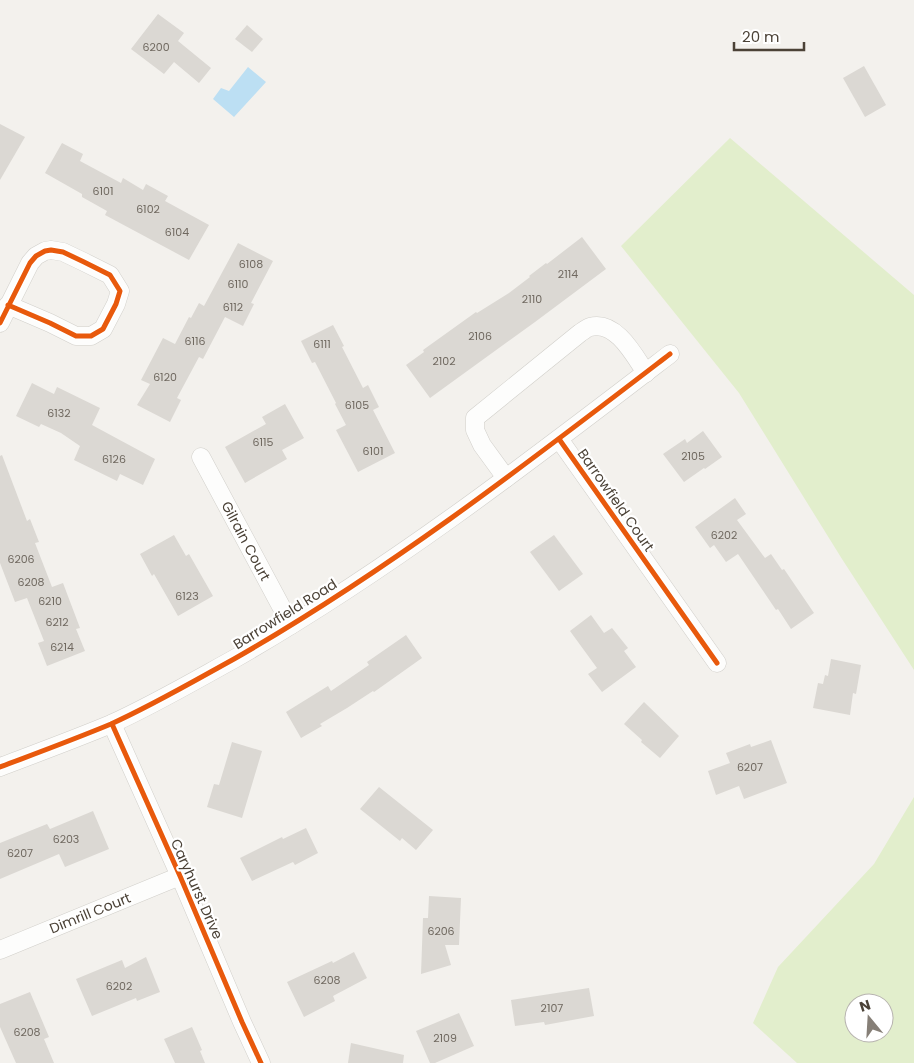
<svg xmlns="http://www.w3.org/2000/svg" width="914" height="1063" font-family="Poppins,sans-serif">
	<style>
		.green { fill: #e2eecc; fill-rule: evenodd }
		.water { fill: #bcdff3 }
		.building { fill: #dbd8d3 }
		.lines { fill: none; stroke-linecap: round; stroke-linejoin: round }
		.minor-casing { stroke: #d1cfca; stroke-width: 19 }
		.minor { stroke: #fdfdfc; stroke-width: 18 }
		.cycleway-casing { stroke: #fff; stroke-width: 8 }
		.cycleway { stroke: #e8590c; stroke-width: 5 }
		.labels { text-anchor: middle; dominant-baseline: central; stroke-width: 4.5; stroke-linejoin: round; paint-order: stroke }
		.number-label { font-size: 11px; fill: #706960 }
		.street-label { font-size: 14px; fill: #4b4237; stroke: #fff }
	</style>
	<rect width="100%" height="100%" fill="#f3f1ed"/>
	<g class="green">
		<path d="M730 138 914 295V670L842 559 739 393 621 246Z"/>
		<path d="M914 797V1063H797L753 1023 778 967 874 864ZM854 1003H884V1033H854Z"/>
	</g>
	<path class="water" d="M248 67 266 82 234 117 213 99 221 88 229 91Z"/>
	<g class="building">
		<path d="M158 14 184 33 178 41 211 68 199 83 174 62 164 74 131 49Z"/>
		<path d="M247 25 263 39 252 52 235 39Z"/>
		<path d="M864 66 886 105 865 117 843 78Z"/>
		<path d="M0 124 25 137 0 180Z"/>
		<path d="M62 143 83 154 80 161 121 183 123 178 143 190 146 184 168 196 165 201 209 225 189 260 105 215 107 211 82 197V194L45 173Z"/>
		<path d="M582 237 606 269 535 322 430 398 406 365 424 352 423 350 476 312 477 313 509 293 530 277 529 276 546 263 547 264Z"/>
		<path d="M238 243 273 261 251 303 254 304 243 326 225 317 203 359 199 357 177 398 181 400 170 422 137 405 150 384 141 380 163 338 175 344 189 317 191 318 199 303 204 306Z"/>
		<path d="M333 325 344 346 342 347 363 388 368 385 379 407 373 410 395 453 358 472 336 430 346 425 335 404 336 403 315 362 312 363 301 341Z"/>
		<path d="M32 383 54 394 57 387 100 408 92 425 155 459 143 485 120 474 117 481 74 460 80 446 61 433 41 424 39 427 16 416Z"/>
		<path d="M285 404 304 438 282 450 287 459 245 483 225 447 266 424 262 417Z"/>
		<path d="M703 431 722 457 705 469 704 468 684 482 663 454 685 439 687 443Z"/>
		<path d="M2 455 27 521 30 519 39 542 35 543 52 587 63 583 80 628 76 629 85 651 47 666 38 643 44 641 27 598 15 602 0 563V456Z"/>
		<path d="M735 498 746 514 737 520 765 558 771 554 782 570 784 569 814 613 791 629 778 609 776 610 738 554 726 562 714 545 710 548 695 527Z"/>
		<path d="M174 535 186 556 189 554 213 596 178 616 154 574 152 576 140 554Z"/>
		<path d="M554 535 583 574 559 591 530 552Z"/>
		<path d="M591 615 604 633 612 628 628 648 624 651 636 667 602 692 588 674 597 668 570 631Z"/>
		<path d="M406 635 422 658 374 692 373 691 347 708 320 724 322 726 301 738 286 712 328 686 331 691 369 665 367 662Z"/>
		<path d="M831 659 861 665 856 694 853 693 850 715 813 708 818 683 823 684 825 675 828 676Z"/>
		<path d="M644 702 679 736 660 758 641 742 642 740 624 724Z"/>
		<path d="M771 740 787 783 744 799 739 786 716 795 708 771 730 763 726 753 750 744 751 747Z"/>
		<path d="M232 742 262 751 242 818 207 807 214 784 219 785Z"/>
		<path d="M379 787 433 830 416 850 402 838 400 841 360 809Z"/>
		<path d="M93 811 109 849 65 867 59 854 0 879V843L47 824 50 829Z"/>
		<path d="M306 828 318 853 295 865 293 862 252 881 240 858 282 837 283 839Z"/>
		<path d="M429 896 461 898 459 945H445L451 965 421 974 423 918H428Z"/>
		<path d="M354 952 367 978 333 996 335 1001 304 1017 287 982 332 961 333 963Z"/>
		<path d="M146 957 160 992 137 1001 136 998 92 1016 76 979 122 960 125 968Z"/>
		<path d="M589 988 594 1016 545 1025 544 1022 515 1026 511 1000Z"/>
		<path d="M30 992 49 1037 44 1039 54 1063H16L0 1027V1004Z"/>
		<path d="M459 1013 474 1046 435 1063H430L416 1031Z"/>
		<path d="M192 1027 202 1050 200 1051 205 1063H175L164 1039Z"/>
		<path d="M351 1043 404 1055 403 1063H348Z"/>
	</g>
	<g class="lines">
		<g class="minor-casing">
			<g id="minor">
				<path d="M0 323 30 263 36 256 45 251 51 250 63 252 84 262 110 275 120 291 116 304 103 329 91 336H76L50 323 8 305"/>
				<path d="M559 439 717 663"/>
				<path d="M201 457 291 625"/>
				<path d="M506 478 482 445 475 430V418L580 333C583 331 587 328 590 327 616 320 634 355 646 373"/>
				<path d="M112 724 180 876 242 1022 261 1063"/>
				<path d="M0 767C37 753 75 739 111 724 153 705 194 681 234 659 388 571 529 462 670 354"/>
				<path d="M0 950 180 876"/>
			</g>
		</g>
		<use href="#minor" class="minor"/>
		<g class="cycleway-casing">
			<g id="cycleway">
				<path d="M0 323 30 263 36 256 45 251 51 250 63 252 84 262 110 275 120 291 116 304 103 329 91 336H76L50 323 8 305"/>
				<path d="M559 439 717 663"/>
				<path d="M112 724 180 876 242 1022 261 1063"/>
				<path d="M0 767C37 753 75 739 111 724 153 705 194 681 234 659 388 571 529 462 670 354"/>
			</g>
		</g>
		<use href="#cycleway" class="cycleway"/>
	</g>
	<g class="labels">
		<g class="number-label">
			<text x="156" y="47">6200</text>
			<text x="103" y="191">6101</text>
			<text x="148" y="209">6102</text>
			<text x="177" y="232">6104</text>
			<text x="251" y="264">6108</text>
			<text x="568" y="274">2114</text>
			<text x="238" y="284">6110</text>
			<text x="532" y="299">2110</text>
			<text x="233" y="307">6112</text>
			<text x="480" y="336">2106</text>
			<text x="195" y="341">6116</text>
			<text x="322" y="344">6111</text>
			<text x="444" y="361">2102</text>
			<text x="165" y="377">6120</text>
			<text x="357" y="405">6105</text>
			<text x="59" y="413">6132</text>
			<text x="263" y="442">6115</text>
			<text x="373" y="451">6101</text>
			<text x="693" y="456">2105</text>
			<text x="114" y="459">6126</text>
			<text x="724" y="535">6202</text>
			<text x="21" y="559">6206</text>
			<text x="31" y="582">6208</text>
			<text x="187" y="596">6123</text>
			<text x="50" y="601">6210</text>
			<text x="57" y="622">6212</text>
			<text x="62" y="647">6214</text>
			<text x="750" y="767">6207</text>
			<text x="66" y="839">6203</text>
			<text x="20" y="853">6207</text>
			<text x="441" y="931">6206</text>
			<text x="327" y="980">6208</text>
			<text x="119" y="986">6202</text>
			<text x="552" y="1008">2107</text>
			<text x="27" y="1032">6208</text>
			<text x="445" y="1038">2109</text>
		</g>
		<g class="street-label">
			<text transform="translate(616 500) rotate(55)">Barrowfield Court</text>
			<text transform="translate(246 541) rotate(62)">Gilrain Court</text>
			<text transform="translate(285 614) rotate(-32)">Barrowfield Road</text>
			<text transform="translate(197 889) rotate(66)">Caryhurst Drive</text>
			<text transform="translate(90 913) rotate(-22)">Dimrill Court</text>
		</g>
	</g>
	<g transform="translate(869 1018) rotate(342)"><circle r="24" fill="#ffffff" stroke="#b7b3af"/>
	<path d="M0-4L9 19L0 12L-9 19Z" fill="#867f77"/>
	<text y="-8" font-size="14" font-weight="bold" text-anchor="middle" fill="#4b4237">N</text>
	</g>
	<path d="M734 42v8h70v-8" fill="none" stroke="#4b4237" stroke-width="2.5"/>
	<text x="742" y="42" font-size="15" fill="#4b4237" stroke="#ffffff" stroke-width="4" paint-order="stroke">20 m</text>
</svg>
